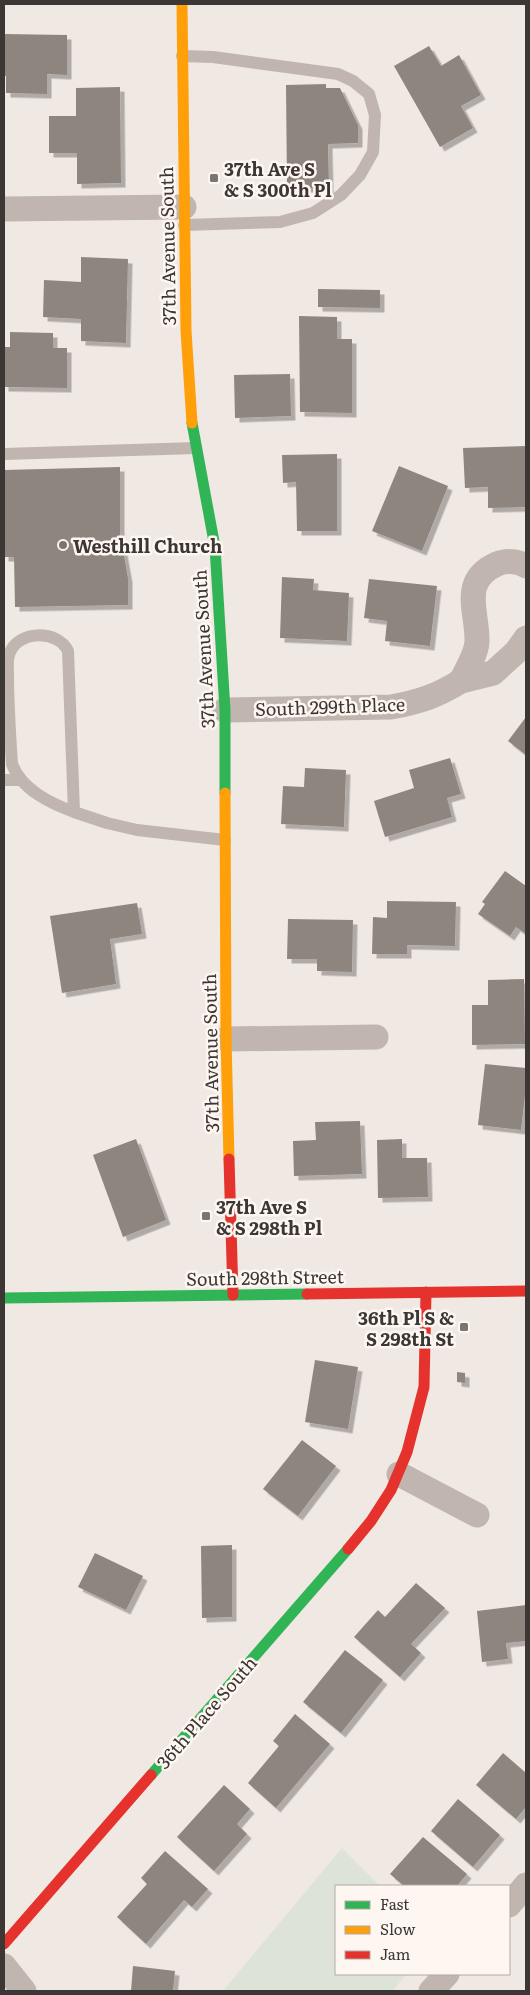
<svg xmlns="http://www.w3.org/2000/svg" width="530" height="1995" font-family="Literata,serif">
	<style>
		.green { fill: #dde4d7 }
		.building { fill: #8e857f; filter: url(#shadow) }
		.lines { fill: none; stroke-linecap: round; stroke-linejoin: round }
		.lane { stroke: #c1b5af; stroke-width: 12 }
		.street { stroke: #c1b5af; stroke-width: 25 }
		.fast { stroke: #30b455; stroke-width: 11 }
		.slow { stroke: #ff9f0a; stroke-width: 11 }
		.jam { stroke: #e5322d; stroke-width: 11 }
		.poi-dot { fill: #7b7571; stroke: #fef6f0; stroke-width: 2 }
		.labels { text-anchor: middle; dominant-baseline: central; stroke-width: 5; stroke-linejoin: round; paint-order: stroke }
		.poi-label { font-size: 18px; font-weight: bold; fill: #3c3734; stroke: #fef6f0; text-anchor: start }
		.street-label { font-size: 18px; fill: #3c3734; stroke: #fef6f0 }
	</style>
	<defs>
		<filter id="shadow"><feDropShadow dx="4.5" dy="4.5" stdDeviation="0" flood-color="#0004"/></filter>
	</defs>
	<rect width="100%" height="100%" fill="#f0e8e3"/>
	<path class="green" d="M342 1848 380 1886H336V1974H406L393 1991H223Z"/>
	<g class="building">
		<path d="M4 34 67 35V75L47 74V94L6 93V76H4Z"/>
		<path d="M429 46 441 66 459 55 481 95 461 106 473 128 440 147 394 66Z"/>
		<path d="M326 84V88H340L358 125V143L328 144 329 188H287L286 85Z"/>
		<path d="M120 87 121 183 77 184V153H49V116H76V88Z"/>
		<path d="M81 257 128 259 126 343 81 341V319L43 317 44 280 81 282Z"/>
		<path d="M318 289 380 290V308L318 307Z"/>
		<path d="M299 316 337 317V339H352V413L300 412Z"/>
		<path d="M10 332 53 333V348H67V388L4 387V347H10Z"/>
		<path d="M290 374 291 416 235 418 234 375Z"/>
		<path d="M526 446V507L488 508V487L465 488 463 448Z"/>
		<path d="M337 454V531H297L296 482 283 483 282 455Z"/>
		<path d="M399 466 448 486 422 551 372 531Z"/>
		<path d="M120 467V534L128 578V605L15 607 14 557H4V470Z"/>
		<path d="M282 577 314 579 313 590 349 593 347 641 280 638Z"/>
		<path d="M369 579 437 586 430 646 385 641 387 621 364 618Z"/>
		<path d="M526 717V755L508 741Z"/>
		<path d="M450 758 461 794 447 798 452 817 385 837 374 801 414 788 409 770Z"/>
		<path d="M305 768 346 770 344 827 281 824 283 786 304 787Z"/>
		<path d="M505 871 526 886V934L516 927 510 936 478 914 485 904 482 902Z"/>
		<path d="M387 901 456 902 455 946 407 945V954H372L373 917 387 918Z"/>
		<path d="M137 903 142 934 110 939 116 984 62 993 50 916Z"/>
		<path d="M288 919 353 920 352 972 317 971V959H287Z"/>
		<path d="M524 979 525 1044 472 1045V1005H488V980Z"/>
		<path d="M485 1064 526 1068V1086L521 1130 478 1125Z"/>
		<path d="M360 1121 362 1174 294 1176 293 1141 316 1140 315 1122Z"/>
		<path d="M136 1139 166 1220 123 1237 93 1155Z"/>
		<path d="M402 1139V1158H427L428 1197 378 1198 377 1140Z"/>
		<path d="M315 1360 358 1367 348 1429 305 1422Z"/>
		<path d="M457 1372 465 1373V1383L457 1382Z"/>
		<path d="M302 1440 336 1466 298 1516 263 1489Z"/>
		<path d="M232 1545V1617L202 1618 201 1546Z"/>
		<path d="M95 1553 143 1576 126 1610 78 1587Z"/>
		<path d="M416 1583 445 1608 411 1644 421 1653 400 1677 354 1637 378 1610 385 1617Z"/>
		<path d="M526 1605V1641L506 1643 508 1659 482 1662 477 1611Z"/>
		<path d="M345 1650 383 1680 341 1733 303 1702Z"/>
		<path d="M295 1714 330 1744 276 1808 248 1783 279 1746 273 1741Z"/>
		<path d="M503 1753 526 1773V1807L516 1819 476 1785Z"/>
		<path d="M224 1785 250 1809 237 1824 247 1834 214 1871 177 1837Z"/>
		<path d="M458 1799 500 1835 473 1867 431 1831Z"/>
		<path d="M423 1837 467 1874 457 1886H404L390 1874Z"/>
		<path d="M165 1851 208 1889 192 1907 184 1900 146 1944 117 1917 147 1884 141 1878Z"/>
		<path d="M133 1966 175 1971 173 1991H131Z"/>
	</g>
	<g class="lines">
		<g class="lane">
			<path d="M182 56 213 57 338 74 353 81 369 94 375 115 373 152 360 175 341 195 313 213 280 222 184 225"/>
			<path d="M4 454 196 448"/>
			<path d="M4 780H21"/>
			<path d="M74 812C50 803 22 790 12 764 10 734 8 704 8 675 8 669 7 661 9 655 16 630 58 629 68 651L74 812 107 823 137 830 225 840"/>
		</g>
		<g class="street">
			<path d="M4 209 184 207"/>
			<path d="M526 566C518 561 506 560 497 564 459 581 478 612 477 642 476 655 467 669 461 681L493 673 516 652 526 638"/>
			<path d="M225 710 391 707C419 702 437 696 461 681"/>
			<path d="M226 1039 376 1037"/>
			<path d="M399 1474 477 1515"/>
			<path d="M509 1905 526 1885"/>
			<path d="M4 1966 24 1991"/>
			<path d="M431 1991 447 1974"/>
		</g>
		<g class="fast">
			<path d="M192 423 215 547 225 710V793"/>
			<path d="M4 1298 307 1294"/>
			<path d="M151 1775 348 1549"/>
		</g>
		<g class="slow">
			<path d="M182 4 186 331 192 423"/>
			<path d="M225 793 226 1039 229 1159"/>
		</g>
		<g class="jam">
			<path d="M229 1159 233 1295"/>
			<path d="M307 1294 526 1291"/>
			<path d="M348 1549 371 1521 391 1490 407 1452 424 1387 426 1292"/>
			<path d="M4 1944 151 1775"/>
		</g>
	</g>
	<g class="poi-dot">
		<rect x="209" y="173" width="10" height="10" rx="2.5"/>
		<circle cx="63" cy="545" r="5"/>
		<rect x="201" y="1211" width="10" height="10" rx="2.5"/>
		<rect x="459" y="1322" width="10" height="10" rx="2.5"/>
	</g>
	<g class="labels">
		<g class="poi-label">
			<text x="224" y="168">37th Ave S<tspan x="224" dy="21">&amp; S 300th Pl</tspan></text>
			<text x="73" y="545">Westhill Church</text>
			<text x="216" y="1206">37th Ave S<tspan x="216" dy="21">&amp; S 298th Pl</tspan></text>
			<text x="454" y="1317" text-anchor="end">36th Pl S &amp;<tspan x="454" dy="21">S 298th St</tspan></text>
		</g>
		<g class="street-label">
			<text transform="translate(167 246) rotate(-91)">37th Avenue South</text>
			<text transform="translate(203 649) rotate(-93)">37th Avenue South</text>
			<text transform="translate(330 706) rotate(-2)">South 299th Place</text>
			<text transform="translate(210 1053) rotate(-91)">37th Avenue South</text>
			<text transform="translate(265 1277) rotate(-1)">South 298th Street</text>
			<text transform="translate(206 1712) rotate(-49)">36th Place South</text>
		</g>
	</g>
	<rect width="530" height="1995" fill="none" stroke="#3c3734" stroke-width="10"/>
	<rect x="335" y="1885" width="175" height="90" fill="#fef6f0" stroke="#b0aaa5"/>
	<rect x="345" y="1901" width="25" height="8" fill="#30b455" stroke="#b0aaa5"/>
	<text x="380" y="1910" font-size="15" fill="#3c3734">Fast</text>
	<rect x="345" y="1926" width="25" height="8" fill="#ff9f0a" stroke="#b0aaa5"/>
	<text x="380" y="1935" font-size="15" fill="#3c3734">Slow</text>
	<rect x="345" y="1951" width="25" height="8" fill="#e5322d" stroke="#b0aaa5"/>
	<text x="380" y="1960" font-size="15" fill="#3c3734">Jam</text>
</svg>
